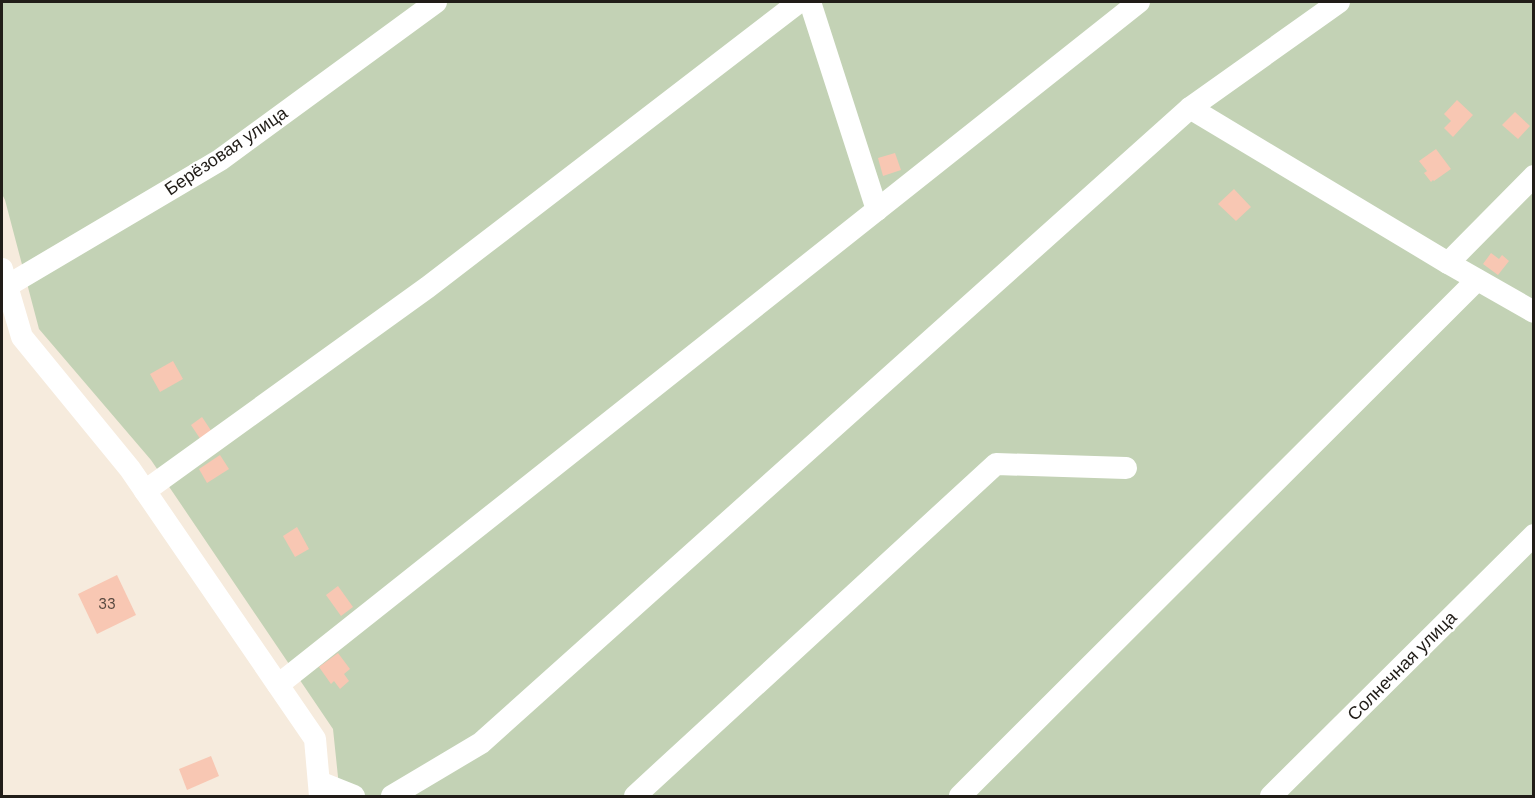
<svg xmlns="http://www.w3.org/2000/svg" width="1535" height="798" font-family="'DM Sans',sans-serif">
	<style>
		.green { fill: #c3d2b5 }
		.building { fill: #f8c7b3 }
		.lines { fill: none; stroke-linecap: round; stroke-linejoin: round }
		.minor { stroke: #fff; stroke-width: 22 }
		.labels { text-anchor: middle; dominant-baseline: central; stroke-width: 4.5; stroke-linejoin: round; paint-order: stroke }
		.number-label { font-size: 15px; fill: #57483f }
		.street-label { font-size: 18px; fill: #211d18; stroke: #fff }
	</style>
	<rect width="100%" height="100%" fill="#f6ebdd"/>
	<path class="green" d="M2 2H1533V796H340L333 729 151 460 39 329 5 200 2 194Z"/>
	<g class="building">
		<path d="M1457 100 1473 115 1453 137 1444 128 1451 121 1444 114Z"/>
		<path d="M1515 112 1530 126 1518 139 1502 125Z"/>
		<path d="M1436 149 1451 169 1434 181 1433 180 1431 182 1424 173 1427 171 1419 161Z"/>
		<path d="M895 153 901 170 883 176 878 158Z"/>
		<path d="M1234 189 1251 207 1236 221 1218 204Z"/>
		<path d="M1491 253 1499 259 1502 255 1509 261 1498 275 1483 264Z"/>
		<path d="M173 361 183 379 160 392 150 374Z"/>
		<path d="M202 417 214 435 203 443 191 425Z"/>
		<path d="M220 455 229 469 207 483 199 469Z"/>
		<path d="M297 527 309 549 295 557 283 536Z"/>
		<path d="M117 575 136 615 97 634 78 594Z"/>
		<path d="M338 586 353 607 341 616 326 595Z"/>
		<path d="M338 653 350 669 344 674 349 681 340 689 334 681 331 684 319 667Z"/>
		<path d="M211 756 219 776 187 790 179 769Z"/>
	</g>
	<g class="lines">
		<g class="minor">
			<path d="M810 2 877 210"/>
			<path d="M1190 108 1448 263 1534 312"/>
			<path d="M1448 263 1534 176"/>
			<path d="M2 269 22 337 130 469 315 739 320 796"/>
			<path d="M7 286 220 160 436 2"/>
			<path d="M145 491 428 287 799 2"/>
			<path d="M278 685 1139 2"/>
			<path d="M319 782 354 796"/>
			<path d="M392 796 481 743 1190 108 1339 2"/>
			<path d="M635 796 996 464 1126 468"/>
			<path d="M960 796 1477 280"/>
			<path d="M1271 796 1534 535"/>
		</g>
	</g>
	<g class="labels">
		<g class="number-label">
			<text x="107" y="604">33</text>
		</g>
		<g class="street-label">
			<text transform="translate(226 151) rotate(-34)">Берёзовая улица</text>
			<text transform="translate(1402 666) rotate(-45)">Солнечная улица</text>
		</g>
	</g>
	<rect width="1535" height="798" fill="none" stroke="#211d18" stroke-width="6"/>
</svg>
